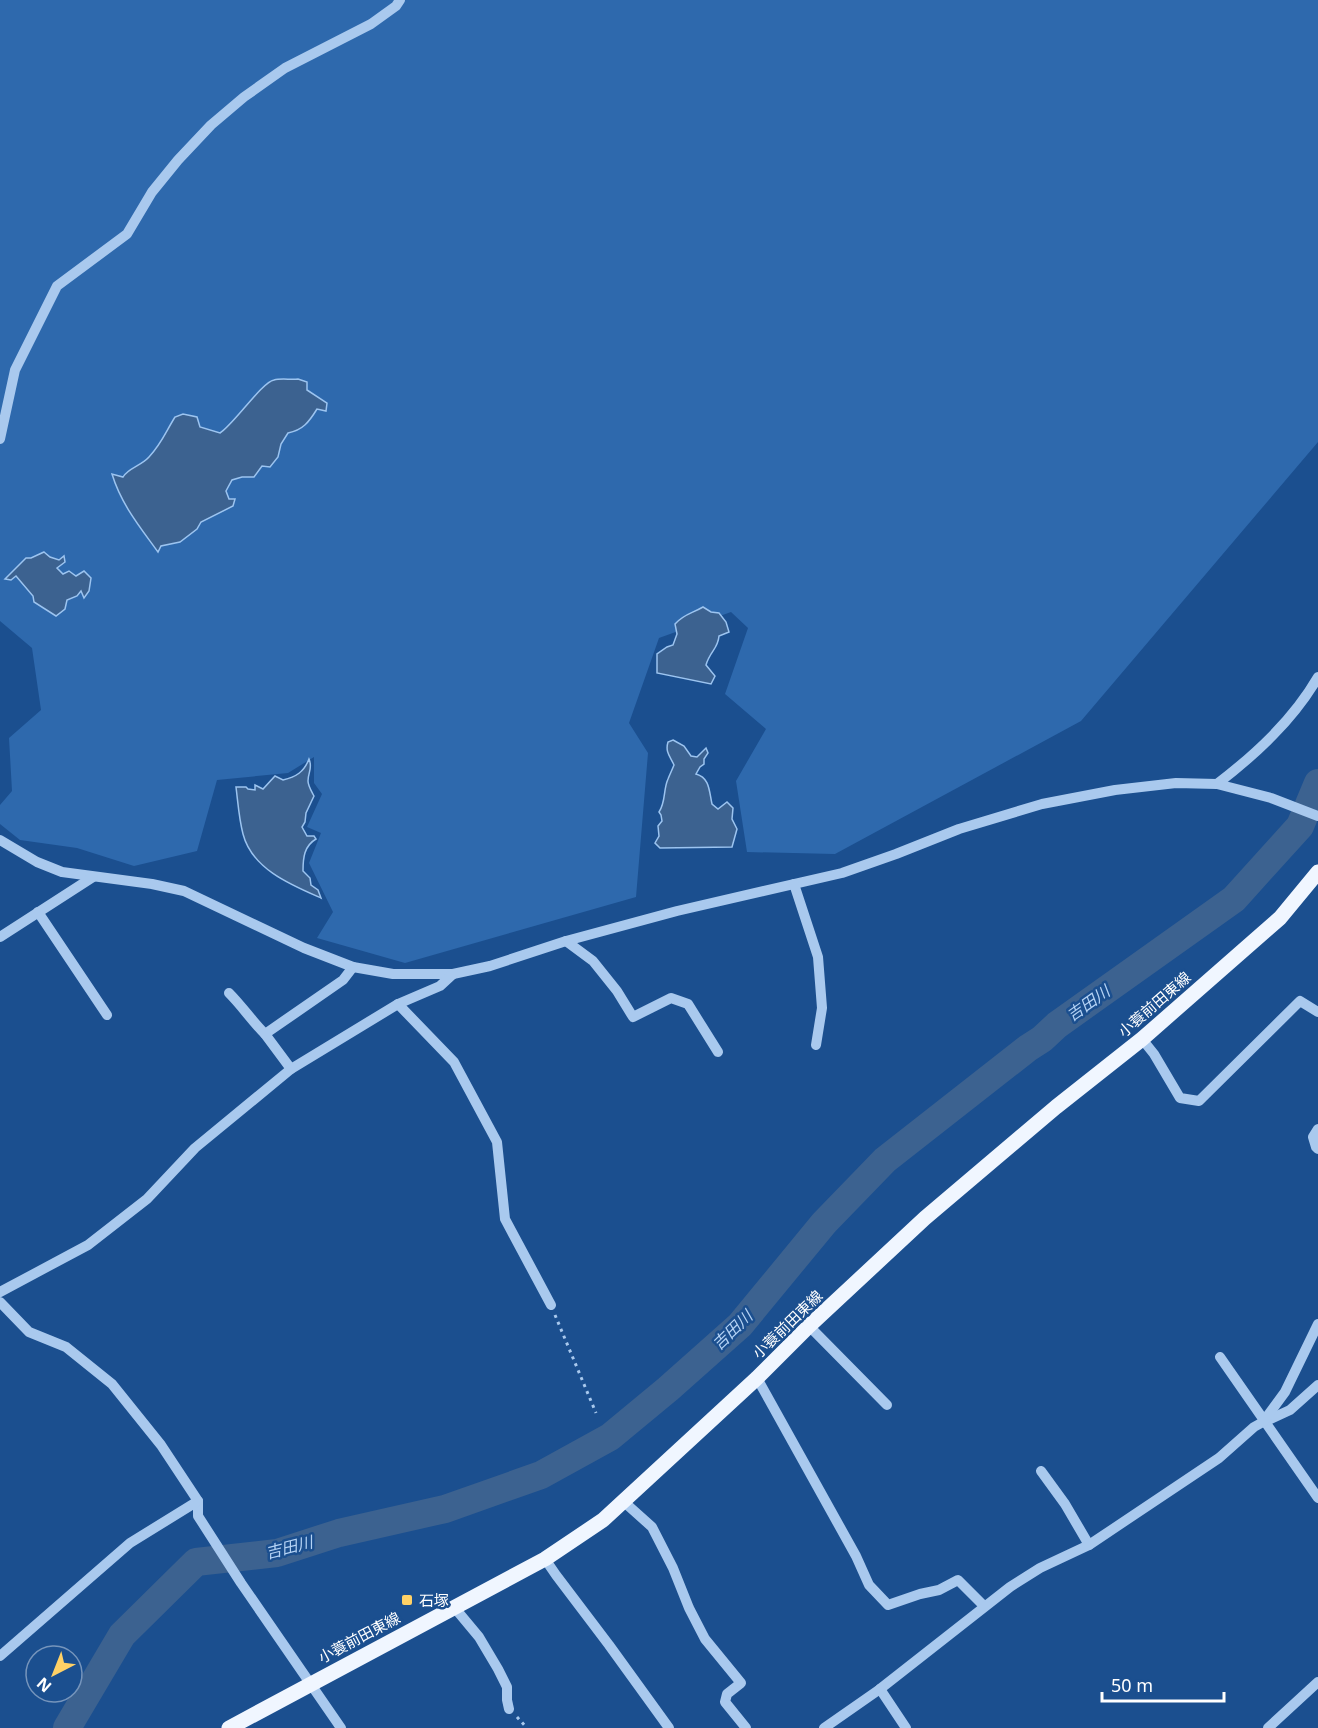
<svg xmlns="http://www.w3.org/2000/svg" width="1318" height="1728" font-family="'Noto Sans','Noto Sans JP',sans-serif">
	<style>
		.green { fill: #2e69ad }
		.water { fill: #3c6290; stroke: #9cc4f0; stroke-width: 1.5 }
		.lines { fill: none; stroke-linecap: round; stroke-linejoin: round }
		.river { stroke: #3c6290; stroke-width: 28 }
		.path { stroke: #a9c9ee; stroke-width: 3; stroke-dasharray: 3 4.5; stroke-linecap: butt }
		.minor { stroke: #a9c9ee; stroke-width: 10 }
		.major { stroke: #f0f6ff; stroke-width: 15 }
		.poi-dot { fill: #ffd166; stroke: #1b4f8f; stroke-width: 2 }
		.labels { text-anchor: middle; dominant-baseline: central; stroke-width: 5; stroke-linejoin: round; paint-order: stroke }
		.street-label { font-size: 15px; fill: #fff; stroke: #1b4f8f }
		.poi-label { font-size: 15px; fill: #fff; stroke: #1b4f8f; text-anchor: start }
		.water-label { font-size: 16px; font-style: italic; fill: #b5d3f5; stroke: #1b4f8f }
	</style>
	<rect width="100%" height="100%" fill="#1b4f8f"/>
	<path class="green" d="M0 0H1318V442L1081 721 835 854 747 852 736 781 766 729 725 694 748 628 731 612 659 638 629 723 648 753 636 897 405 963 317 938 333 912 309 863 321 833 307 827 322 794 314 783V757L288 773 217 780 197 851 134 866 77 848 20 840 0 824V805L12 791 9 738 41 710 32 648 0 621Z"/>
	<g class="water">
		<path d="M298 379 307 382V390L327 403 326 411 317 409C309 422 303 430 288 433L281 444 278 457 270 467 262 466 254 477H242L232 480 226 491 229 499H235L233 506 201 522 197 529 180 542 161 546 158 552C140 527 121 504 112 474L123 477C128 468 141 466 149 457 162 443 165 433 175 417L183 414 197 417 200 427 220 433C234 424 262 382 274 380 281 378 291 380 298 379Z"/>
		<path d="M44 552 50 557 59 560 64 556 65 562 57 568 63 574 69 571 76 576 84 571 91 578 89 591 84 598 81 591 77 596 67 600 65 609 56 616 34 602 33 596 16 576 11 580 5 579 26 558H31Z"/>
		<path d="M703 607 711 612 719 613 726 622 729 632 719 636C718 649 710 651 706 665L715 676 711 684 657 673V654L667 647 673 645 677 634 675 624C684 614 691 614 703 607Z"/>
		<path d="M673 740 684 746 691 756 697 757 706 748 708 753 704 759V764L700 767 696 774C710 778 709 791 712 804L718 809 727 802 733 808 732 819 737 829 732 847 660 848 655 843 659 836 658 826 662 821 661 815 659 812C666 802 663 790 668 779 670 774 672 770 674 765 670 756 665 752 668 742Z"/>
		<path d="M309 759C313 768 308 772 308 781 308 786 312 792 314 796L306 813 305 822 302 827 307 836H314L316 839C304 846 303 858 303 871L310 878 311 885 318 890 321 898C291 885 252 869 243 834 239 819 238 803 236 787H246L248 789 255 790V785L263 789 275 776 283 780C296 777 304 772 309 759Z"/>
	</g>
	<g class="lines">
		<path class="river" d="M67 1728 122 1635 196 1562 277 1553 339 1533 445 1509 541 1475 610 1437 668 1389 740 1325 824 1223 885 1160 1028 1048 1042 1039 1057 1025 1234 899 1300 826 1318 783"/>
		<g class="path">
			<path d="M555 1315 596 1413"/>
			<path d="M517 1717 527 1728"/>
		</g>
		<g class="minor">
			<path d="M0 439 15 370 57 286 127 234 152 192 178 160 211 125 244 97 285 68 371 24 396 6 400 0"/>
			<path d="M1217 784C1256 754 1293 720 1318 677"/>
			<path d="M0 840 37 862 62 872 152 884 184 891 304 948 353 967 393 974H453L490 966 566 941 677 911 842 873 896 854 959 829 1042 804 1115 790 1176 783 1217 784 1271 798 1318 816"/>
			<path d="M794 884 818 957 822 1008 816 1045"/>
			<path d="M38 912 107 1015"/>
			<path d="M0 937 93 877"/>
			<path d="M566 941 593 961 617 991 633 1017 671 998 688 1004 718 1052"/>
			<path d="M229 993C242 1006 252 1021 265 1034"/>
			<path d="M398 1004 454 1062 497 1142 505 1219 551 1305"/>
			<path d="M1142 1039 1154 1054 1180 1098 1199 1101 1300 1001 1318 1012"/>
			<path d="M291 1069 265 1034 343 980 353 967"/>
			<path d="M1318 1129 1313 1137 1316 1147 1318 1149"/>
			<path d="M0 1292 88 1245 147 1199 195 1148 291 1069 398 1004 440 986 453 974"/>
			<path d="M0 1302 29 1332 66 1347 112 1384 161 1445 198 1501V1516L241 1583 341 1728"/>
			<path d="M809 1326 887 1405"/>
			<path d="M1220 1357 1318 1498"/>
			<path d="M757 1378 856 1556 869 1585 888 1605 920 1594 939 1590 958 1580 984 1606"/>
			<path d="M1264 1422 1290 1410 1318 1385"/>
			<path d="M1041 1471 1065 1504 1089 1545"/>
			<path d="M623 1501 652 1527 673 1568 689 1608 705 1639 741 1683 727 1694 725 1702 746 1728"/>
			<path d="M545 1559 556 1575 609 1645 669 1728"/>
			<path d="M454 1607 479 1637 498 1669 507 1687V1700L509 1709"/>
			<path d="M0 1656 130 1543 198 1501"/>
			<path d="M880 1689 906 1728"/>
			<path d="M824 1728 880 1689 1010 1587 1040 1568 1089 1545 1219 1458 1254 1427 1263 1422 1285 1392 1318 1324"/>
			<path d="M1268 1728 1318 1682"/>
		</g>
		<path class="major" d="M229 1728 545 1559 603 1520 757 1378 809 1326 925 1218 1056 1107 1142 1039 1280 918 1318 872"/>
	</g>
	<rect class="poi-dot" x="401" y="1594" width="12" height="12" rx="3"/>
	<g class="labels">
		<g class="street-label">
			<text transform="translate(1154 1004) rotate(-41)">小蓑前田東線</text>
			<text transform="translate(787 1324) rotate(-44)">小蓑前田東線</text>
			<text transform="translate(359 1637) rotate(-28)">小蓑前田東線</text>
		</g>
		<g class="poi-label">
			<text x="419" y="1600">石塚</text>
		</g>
		<g class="water-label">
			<text transform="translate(1088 1003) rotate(-35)">吉田川</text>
			<text transform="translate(732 1330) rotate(-44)">吉田川</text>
			<text transform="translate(289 1547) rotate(-14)">吉田川</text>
		</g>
	</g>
	<g transform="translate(54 1674) rotate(222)"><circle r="28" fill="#1b4f8f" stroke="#7695bc" stroke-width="1.5"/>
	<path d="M0-4.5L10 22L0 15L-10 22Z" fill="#ffd166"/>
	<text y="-9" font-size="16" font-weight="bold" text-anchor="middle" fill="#ffffff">N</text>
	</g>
	<path d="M1102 1692v9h122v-9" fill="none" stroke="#ffffff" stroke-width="3"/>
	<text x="1111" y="1692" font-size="18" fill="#ffffff" stroke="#1b4f8f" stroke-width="4.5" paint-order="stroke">50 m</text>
</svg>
